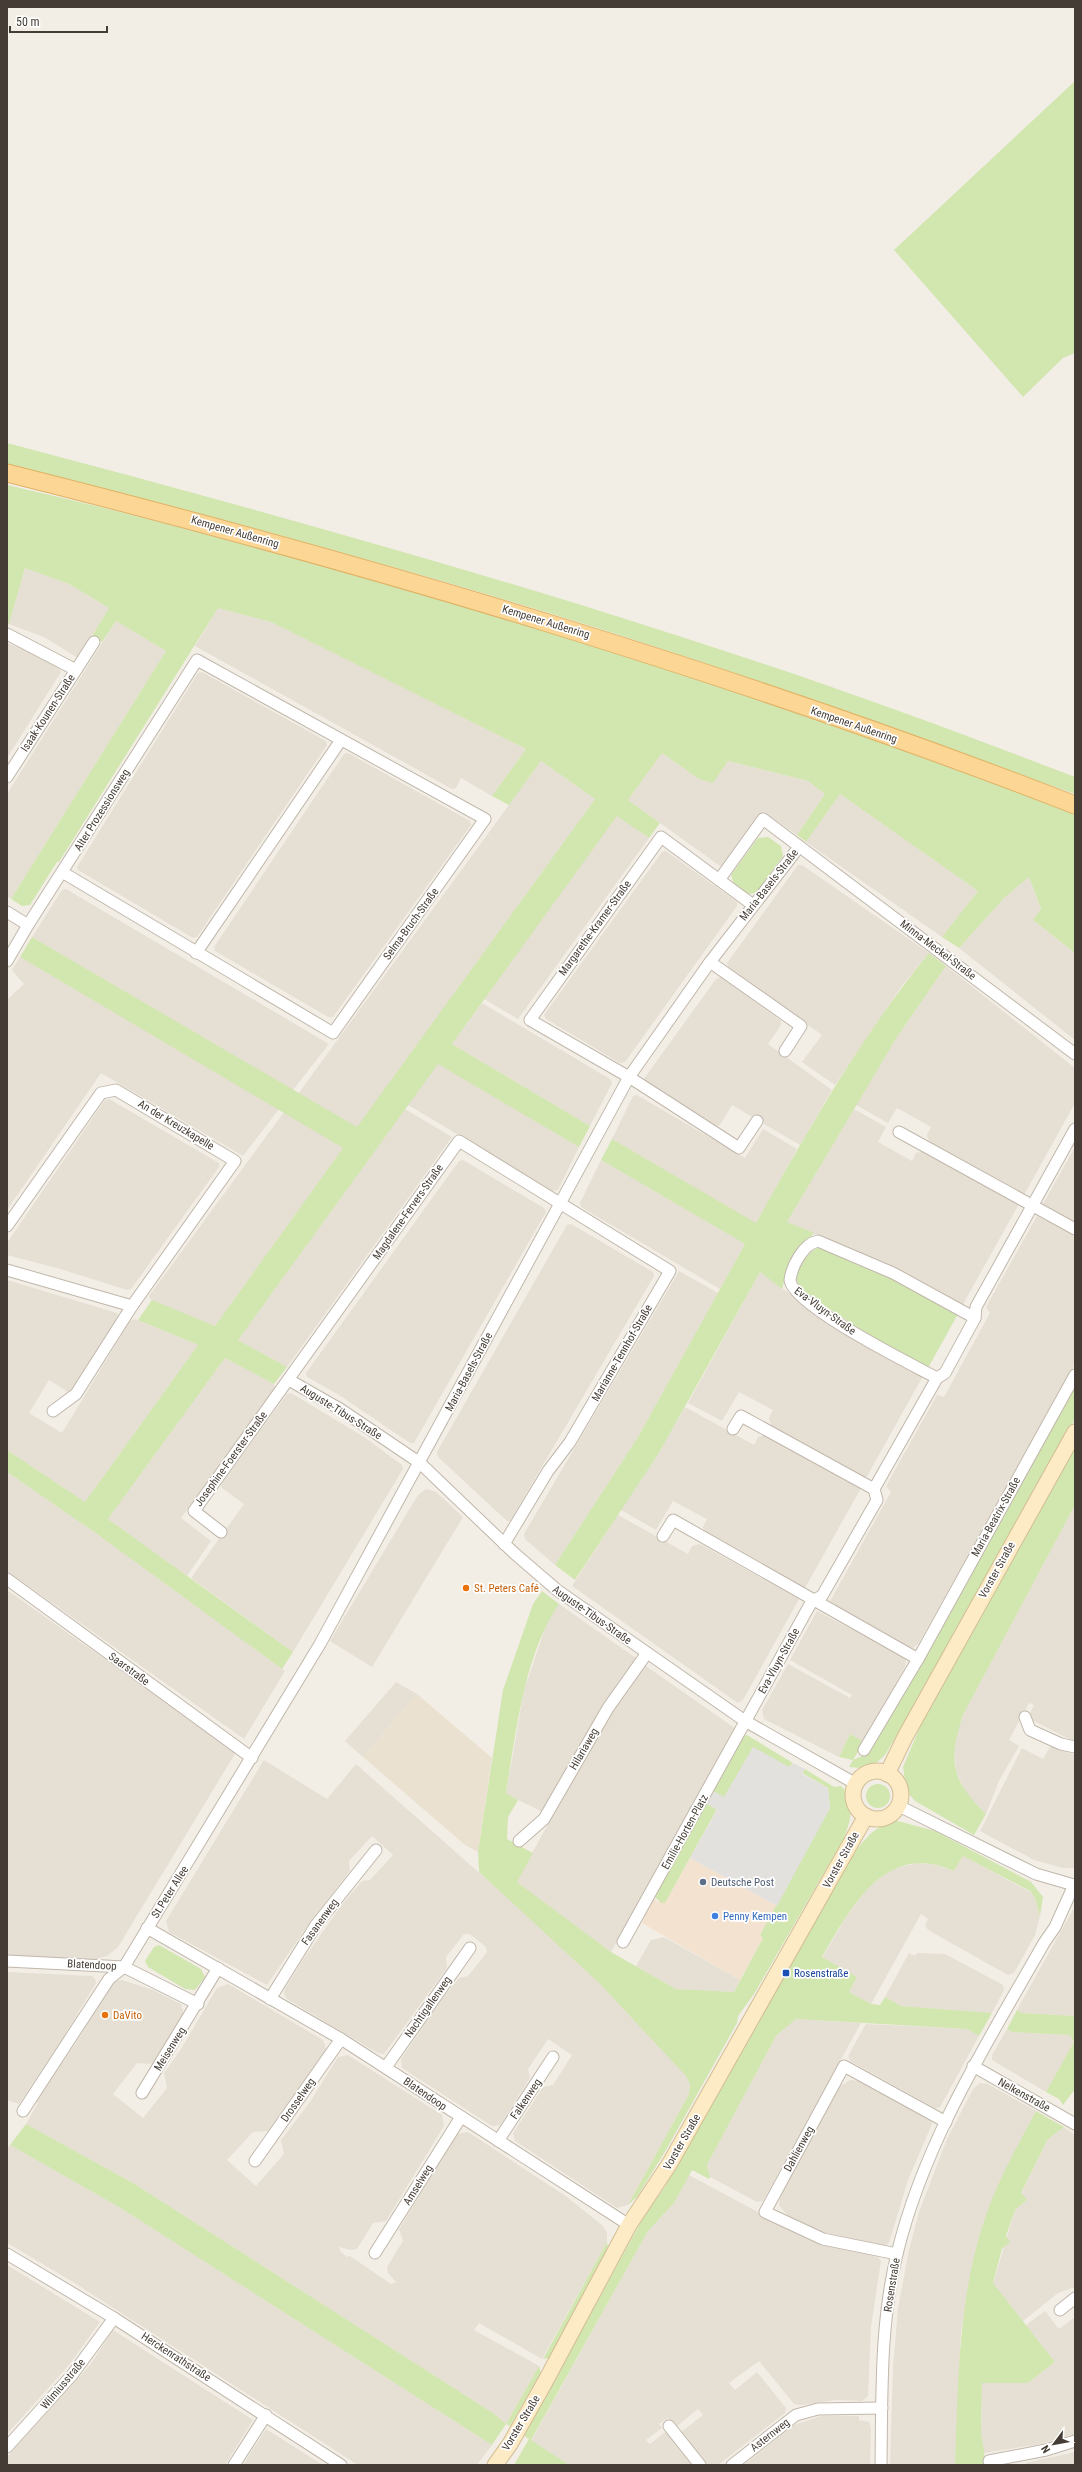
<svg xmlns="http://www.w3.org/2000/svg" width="1082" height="2472" font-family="'Roboto Condensed',sans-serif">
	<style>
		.residential { fill: #e6dfd4 }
		.commercial { fill: #f4e2d1 }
		.education { fill: #ebe1d0 }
		.green { fill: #d2e6af }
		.parking { fill: #e3e1de }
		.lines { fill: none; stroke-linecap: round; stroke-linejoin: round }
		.street-casing { stroke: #c1b7ab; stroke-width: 13 }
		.secondary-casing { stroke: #d2bd96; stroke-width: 17 }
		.primary-casing { stroke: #e1b265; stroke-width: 19 }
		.street { stroke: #fff; stroke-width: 11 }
		.secondary { stroke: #fdebc5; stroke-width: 15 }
		.primary { stroke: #fcd695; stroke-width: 17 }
		.food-dot { fill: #e8710a; stroke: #fff; stroke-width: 1.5 }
		.service-dot { fill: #5c6f8a; stroke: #fff; stroke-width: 1.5 }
		.shop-dot { fill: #3f7fe0; stroke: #fff; stroke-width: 1.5 }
		.transit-dot { fill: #1a4fb4; stroke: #fff; stroke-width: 1.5 }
		.labels { text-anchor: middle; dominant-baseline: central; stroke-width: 3.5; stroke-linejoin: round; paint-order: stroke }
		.street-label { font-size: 11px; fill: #453d35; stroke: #fff }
		.food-label { font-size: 11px; fill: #c56008; stroke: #fff; text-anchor: start }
		.service-label { font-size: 11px; fill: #4e5e75; stroke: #fff; text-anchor: start }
		.shop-label { font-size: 11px; fill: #366cbe; stroke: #fff; text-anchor: start }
		.transit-label { font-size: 11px; fill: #164399; stroke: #fff; text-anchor: start }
	</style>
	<rect width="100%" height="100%" fill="#f2eee6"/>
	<g class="residential">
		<path d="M25 568 69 584 109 608 78 658 44 637 9 624Z"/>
		<path d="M218 608 271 622 526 749 492 796 461 778 456 788 452 789 195 646Z"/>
		<path d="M116 621 166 651 11 899 7 896V794Z"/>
		<path d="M7 643 33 653 59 668 61 672 7 758Z"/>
		<path d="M202 672 326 741 327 745 197 937 193 938 78 870 77 867 198 673Z"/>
		<path d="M348 753 470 821 471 825 333 1017H328L215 951 214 947 344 754Z"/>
		<path d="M662 753 699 779 728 761 808 781 825 794 797 835 763 811 724 866H720L628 800Z"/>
		<path d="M541 761 595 799 357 1128 298 1094Z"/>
		<path d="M840 794 978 891 942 937 806 842Z"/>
		<path d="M617 815 649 838 518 1019 484 999Z"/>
		<path d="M666 851 737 902V906L625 1062 620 1063 546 1019 544 1015 662 852Z"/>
		<path d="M798 865H802L929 953 901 987 835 1085 802 1062 822 1035 728 967 727 963Z"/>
		<path d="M1029 877 1041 910 1033 920 1075 953V1040L959 948 1005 897Z"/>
		<path d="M66 889 329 1044 293 1090 32 937 62 890Z"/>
		<path d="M20 957 279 1109 243 1156 101 1073 7 1210V1000L24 984 12 970Z"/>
		<path d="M946 966 1075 1068V1103L1024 1195 929 1142 927 1135 931 1127 897 1108 888 1123 856 1105 897 1037Z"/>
		<path d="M721 977 781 1021V1025L768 1044 832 1090 800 1145 732 1105 720 1125 716 1126 644 1084 643 1080 716 979Z"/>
		<path d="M482 1003 610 1079 612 1083 590 1126 452 1044Z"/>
		<path d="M438 1063 579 1147 558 1190 553 1191 408 1105Z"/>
		<path d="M637 1095 745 1158 763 1129 797 1149 756 1224 612 1139 633 1096Z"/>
		<path d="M109 1099 219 1163V1167L131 1289 127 1290 57 1268 7 1255V1243L105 1100Z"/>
		<path d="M405 1109 452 1137 287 1367 238 1340Z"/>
		<path d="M854 1109 886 1127 878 1142 912 1161 916 1153 924 1151 1019 1204 962 1306 884 1264 787 1222Z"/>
		<path d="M284 1112 344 1147 215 1326 151 1300 149 1296Z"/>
		<path d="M1075 1147V1223L1043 1204Z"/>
		<path d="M463 1160 544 1208 546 1212 414 1443H410L339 1395 307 1377 306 1373 459 1161Z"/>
		<path d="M601 1160 745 1244 720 1289 581 1207 580 1203Z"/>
		<path d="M1037 1216 1075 1235V1361L1072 1371 918 1644 913 1648 907 1647 829 1603 891 1492 886 1486 937 1395 944 1397 990 1313 986 1307Z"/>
		<path d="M571 1224 653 1272 654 1276 510 1521H507L438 1457 437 1452 567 1225Z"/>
		<path d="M679 1271 718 1293 638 1437 555 1565 525 1539 524 1534Z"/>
		<path d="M760 1272 816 1313 923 1376 866 1478 771 1426 769 1418 773 1410 739 1392 722 1421 688 1403Z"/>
		<path d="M7 1280 117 1313 118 1317 73 1391 68 1392 49 1380 29 1413 62 1433 130 1321 135 1319 198 1345 85 1502 7 1450Z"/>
		<path d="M225 1358 274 1384 275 1388 181 1518 211 1541 187 1576 108 1519Z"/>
		<path d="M291 1393 364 1437 402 1465 403 1469 293 1652 191 1578 244 1504 222 1488 221 1484 287 1394Z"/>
		<path d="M685 1407 754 1445 758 1437 766 1435 861 1488 804 1590 705 1535 703 1527 707 1519 673 1501 656 1530 621 1510 659 1453Z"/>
		<path d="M7 1472 97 1534 285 1671 244 1739 7 1571Z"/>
		<path d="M426 1489 436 1492 463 1517 372 1667 330 1641 418 1495Z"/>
		<path d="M1075 1505V1742L1030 1719 1029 1715 1034 1705 1029 1703 1009 1740 1019 1746 999 1781 986 1814 967 1795 956 1771 954 1743 963 1715Z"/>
		<path d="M618 1515 688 1554 692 1546 700 1544 799 1599 743 1700 738 1703 572 1586Z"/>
		<path d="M7 1590 236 1752 118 1947 107 1956 93 1960 7 1955Z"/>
		<path d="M559 1604 636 1658 603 1705 545 1809 541 1811 506 1794 524 1690 548 1620Z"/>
		<path d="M817 1611 903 1656 906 1661 905 1667 864 1742 850 1734 839 1757 764 1719 762 1710 788 1664 850 1698 852 1695 790 1660Z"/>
		<path d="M646 1666 736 1729 611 1952 516 1882 611 1711 642 1667Z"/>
		<path d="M396 1682 417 1694 363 1757 345 1741Z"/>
		<path d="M1054 1746 1075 1755V1868H1063L1034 1860 980 1831 1022 1748 1043 1759 1050 1747Z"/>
		<path d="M264 1760 327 1799 356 1764 519 1908 600 1984 687 2076 690 2084 689 2094 628 2205 617 2208 515 2141 513 2133 543 2087 553 2085 572 2055 548 2039 528 2069 530 2078 500 2125 492 2126 402 2068 401 2059 442 1999 459 1978 468 1976 487 1952 486 1947 470 1934H464L446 1957 447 1968 384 2054 378 2053 287 1999 284 1994 285 1989 302 1961 344 1902 362 1881 370 1880 393 1855 372 1836 349 1861 350 1871 310 1922 267 1985 169 1932 166 1921Z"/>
		<path d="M963 1856 1030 1892 1035 1898 1040 1916 1035 1935 1014 1973 1008 1975 928 1930 925 1925 928 1919 921 1914 871 2004 849 1992 857 1977 822 1958 848 1914 866 1890 888 1871 904 1866 920 1863 936 1865 954 1871Z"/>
		<path d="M1075 1906V2016L1022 2013 1017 2010Z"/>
		<path d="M664 1937 740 1980 734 1992 676 1989 636 1966 651 1940Z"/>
		<path d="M909 1953 915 1956 917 1953 945 1954 1003 1985 1004 1990 992 2013 901 2006 885 1997Z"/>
		<path d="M7 1972 92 1976 95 1979 96 1983 64 2036 19 2104 7 2100Z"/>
		<path d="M122 1980 153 1990 181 2004 184 2015 152 2064 137 2063 113 2094 143 2118 167 2088 164 2073 181 2049 217 1988 228 1984 323 2040 326 2049 298 2093 268 2131 253 2132 227 2160 256 2186 284 2154 281 2140 310 2102 338 2057 348 2055 442 2115 444 2126 386 2221 373 2223 357 2249 351 2250 339 2247 341 2252 347 2257 350 2256 391 2284 396 2282 388 2273 387 2267 403 2241 399 2229 457 2134 468 2132 567 2197 603 2226 607 2233V2242L542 2359 479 2323 474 2330 539 2366 506 2424 493 2413 133 2183 26 2124 38 2103 36 2101 78 2040 111 1985 116 1981Z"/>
		<path d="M796 2019 861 2023 763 2201 757 2202 710 2177 707 2165 776 2036Z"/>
		<path d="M866 2024 967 2029 979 2036 940 2107 935 2108 850 2061 848 2056Z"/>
		<path d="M1007 2029 1012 2032 1070 2035 1074 2043 1046 2092 992 2060V2055Z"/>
		<path d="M850 2080 862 2081 929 2118 932 2124 908 2180 889 2243 884 2246 815 2230 788 2216 779 2205 781 2192 838 2088Z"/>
		<path d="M980 2083 988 2084 1036 2111 998 2186 974 2258 961 2331 955 2465H890L893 2367 898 2308 909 2250 919 2212 947 2139 973 2089Z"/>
		<path d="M1064 2127 1075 2135V2287L1058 2293 1023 2321 993 2284 1015 2210 1027 2200 1021 2194 1048 2139Z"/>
		<path d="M10 2145 119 2207 492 2445 477 2465H358L73 2282 7 2243V2148Z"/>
		<path d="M689 2175 810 2240 878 2257 881 2261 871 2327 868 2396 862 2401 836 2400 801 2405 794 2404 759 2361 729 2383 735 2390 757 2372 786 2408 785 2413 718 2465H707L680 2433 703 2415 698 2409 676 2427 668 2418 659 2424 662 2428 646 2440 650 2444 668 2430 695 2465H569L531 2441 648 2231 674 2203Z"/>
		<path d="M7 2265 100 2322 69 2365 7 2434Z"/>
		<path d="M1045 2311 1059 2329 1075 2317V2434L1040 2444 984 2453 981 2432 982 2383H1028L1055 2362 1026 2325Z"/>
		<path d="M113 2330 253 2420 225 2465H7V2457L90 2365Z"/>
		<path d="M821 2416H859V2420L869 2422 871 2429 870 2465H744L794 2425Z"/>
		<path d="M266 2429 315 2460 323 2465H243Z"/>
		<path d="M1075 2452V2465H1025L1026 2463Z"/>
	</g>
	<path class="commercial" d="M690 1858 777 1906 760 1935 763 1938 740 1980 642 1923 654 1896 656 1901 665 1903Z"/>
	<path class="education" d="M417 1694 492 1758 478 1852 465 1845 363 1757Z"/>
	<g class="green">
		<path d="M1075 81V353L1063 358 1023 397 894 250Z"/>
		<path d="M7 443C257 509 506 578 752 660 861 696 968 736 1075 777V794C900 731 726 667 549 613 370 558 188 511 7 464Z"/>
		<path d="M7 485C370 568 725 683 1075 812V953L1033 920 1041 909 1029 877 1005 897 959 948 942 937 978 891 840 794 806 842 797 835 825 794 808 781 728 761 713 783 699 779 662 753 628 800 660 823 649 838 617 816 452 1044 590 1126 579 1147 438 1064 238 1340 287 1367 274 1384 225 1358 108 1519 293 1652 282 1669 97 1534 7 1472V1450L85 1502 198 1345 138 1320 152 1300 215 1326 343 1148 20 957 32 937 357 1127 595 799 541 761 509 805 492 796 526 749 271 622 218 608 59 862H57L30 905 22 906 11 899 166 651 116 621 102 642 92 636 109 608 69 584 25 568 9 624H7Z"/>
		<path d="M768 837 781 846 783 856 756 893 746 894 734 885 731 875 758 838Z"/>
		<path d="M929 953 946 966 897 1037 787 1222 814 1233C797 1250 788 1266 782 1289L760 1272 659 1453 575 1580 555 1565 638 1437 745 1244 601 1160 612 1139 756 1223C808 1130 861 1036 929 953Z"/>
		<path d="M817 1248H823L890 1276 958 1314 928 1368 892 1350 802 1291 796 1279C798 1266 806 1254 817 1248Z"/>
		<path d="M1075 1387V1419L951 1643 885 1755C873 1767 866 1769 849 1767L853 1760 839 1757 850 1734 864 1742 853 1760 869 1753Z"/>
		<path d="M1075 1443V1505L963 1715C948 1761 951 1780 986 1814L974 1835 915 1801 907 1792 903 1767 923 1720 959 1651Z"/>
		<path d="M542 1591 559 1604C524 1655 516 1733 506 1793L518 1800 508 1817 507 1839 533 1853 517 1882 611 1952 676 1989 734 1992 763 1938 760 1935 830 1808 828 1788 802 1773 805 1769 834 1787 841 1786C856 1801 851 1820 844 1838L754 1994 738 2016 737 2023 666 2150 637 2197 628 2205 689 2094 690 2084 686 2076 600 1984 479 1872 478 1852 503 1690 533 1604Z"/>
		<path d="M747 1735 793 1763 789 1767 724 1798 713 1791 743 1736Z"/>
		<circle cx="878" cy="1796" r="12"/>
		<path d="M706 1803 717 1809 665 1903H661L654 1896Z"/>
		<path d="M894 1820 935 1831 1031 1882 1043 1897 1040 1916 1035 1898 1030 1891 963 1856 954 1871C885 1840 851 1908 822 1957L857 1977 849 1992 871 2004 880 2005 885 1997 901 2006 992 2013 979 2036 967 2029 796 2019 776 2036 707 2165 710 2177 709 2179 692 2170 674 2203 648 2231 531 2440 569 2465H514L529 2439 524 2436 649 2207 663 2190 843 1871C860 1846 865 1832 894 1820Z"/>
		<path d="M159 1945 201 1969 205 1977 195 1990 185 1989 148 1967 145 1961 154 1947Z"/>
		<path d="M1017 2010 1022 2013 1075 2016V2089L1063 2105 1059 2099 1046 2092 1074 2042 1070 2035 1012 2032 1007 2029Z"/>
		<path d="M1036 2111 1064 2127 1048 2139 1021 2193 1027 2200 1015 2210 1006 2236 1010 2242 1002 2249 993 2283 1055 2362 1028 2383H982L981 2432 986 2465H955C958 2383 958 2300 984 2221 997 2182 1017 2147 1036 2111Z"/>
		<path d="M26 2124 133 2183 493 2413 506 2424 539 2366 541 2373 510 2426 506 2424 492 2445 119 2207 10 2145Z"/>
		<path d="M607 2242 608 2249 549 2358 543 2359Z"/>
	</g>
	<path class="parking" d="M753 1747 789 1767 793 1763 805 1769 802 1774 828 1788 830 1808 777 1906 690 1858 717 1810 706 1803 713 1791 724 1797Z"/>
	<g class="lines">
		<g class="street-casing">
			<g id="street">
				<path d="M7 634 76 670 7 777"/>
				<path d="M76 670 94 642"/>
				<path d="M719 880 763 819 1075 1054"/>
				<path d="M753 905 661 837 530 1020 629 1077 739 1148 757 1121"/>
				<path d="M7 912 28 925"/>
				<path d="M196 953 341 740"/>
				<path d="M7 961 28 925 197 660 485 819 333 1033 62 872"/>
				<path d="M710 962 801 1026 785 1051"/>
				<path d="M899 1132 1075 1229"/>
				<path d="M7 1226 101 1093 116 1090 235 1161 132 1306 76 1394 53 1411"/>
				<path d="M7 1270 132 1306"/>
				<path d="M937 1378C911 1364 792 1305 790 1280 792 1266 803 1244 818 1241L893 1273 975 1318"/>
				<path d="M289 1380 340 1409 420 1463 514 1553 557 1590 745 1721 856 1784"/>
				<path d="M733 1429 741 1416 874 1489"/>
				<path d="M221 1532 194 1511 459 1141 670 1271 570 1442 548 1471 504 1544"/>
				<path d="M663 1536 673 1520 918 1659"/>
				<path d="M7 1579 252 1758"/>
				<path d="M1025 1717 1030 1730 1061 1744 1075 1747"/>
				<path d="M864 1750 918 1659 1075 1375"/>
				<path d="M519 1841 544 1819 608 1708 647 1653"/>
				<path d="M147 1928 341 2039 629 2225"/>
				<path d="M623 1942 812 1601 822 1596 877 1500 874 1489 937 1378 945 1373 975 1318 976 1307 1075 1129"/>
				<path d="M7 1961 124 1967 198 2004"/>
				<path d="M270 1999 316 1925 376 1850"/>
				<path d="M973 2066 1075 2124"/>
				<path d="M386 2067 470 1948"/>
				<path d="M142 2093 218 1968"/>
				<path d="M23 2111 109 1979 124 1967 320 1644 629 1077 710 962 799 847"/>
				<path d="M498 2141 553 2057"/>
				<path d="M255 2161 341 2039"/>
				<path d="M375 2253 461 2117"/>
				<path d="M7 2254 114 2318 341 2465"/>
				<path d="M897 2254 823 2239 765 2212 844 2066 946 2122"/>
				<path d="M1060 2310 1075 2298"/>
				<path d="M669 2426 700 2465"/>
				<path d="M7 2447 72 2375 114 2318"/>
				<path d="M989 2461 1046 2450 1075 2441"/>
				<path d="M234 2465 266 2415"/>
				<path d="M732 2465 796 2415 818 2409 882 2408"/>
				<path d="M881 2465C882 2395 880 2323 897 2254 924 2142 987 2043 1044 1943L1055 1927 1074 1885 1036 1874 899 1806"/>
			</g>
		</g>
		<g class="secondary-casing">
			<g id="secondary">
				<circle cx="877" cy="1795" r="24"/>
				<path d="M887 1774 905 1737 1075 1432"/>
				<path d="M495 2465 510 2444 545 2382 629 2225 670 2163 866 1816"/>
			</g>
		</g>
		<g class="primary-casing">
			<path id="primary" d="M7 473C369 564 727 670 1075 805"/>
		</g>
		<use href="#street" class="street"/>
		<use href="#secondary" class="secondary"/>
		<use href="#primary" class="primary"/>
	</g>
	<g class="food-dot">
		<circle cx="466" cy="1588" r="4"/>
		<circle cx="105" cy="2015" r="4"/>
	</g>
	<circle class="service-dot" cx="703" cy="1882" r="4"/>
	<circle class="shop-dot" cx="715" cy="1916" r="4"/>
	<rect class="transit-dot" x="782" y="1969" width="8" height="8" rx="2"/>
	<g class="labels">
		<g class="street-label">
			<text transform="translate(235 532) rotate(16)">Kempener Außenring</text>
			<text transform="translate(546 622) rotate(17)">Kempener Außenring</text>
			<text transform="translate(48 713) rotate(-57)">Isaak-Kounen-Straße</text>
			<text transform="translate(854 725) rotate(19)">Kempener Außenring</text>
			<text transform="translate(102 810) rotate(-58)">Alter Prozessionsweg</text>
			<text transform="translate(769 885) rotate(-52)">Maria-Basels-Straße</text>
			<text transform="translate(411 924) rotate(-54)">Selma-Bruch-Straße</text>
			<text transform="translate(595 928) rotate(-54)">Margarethe-Kramer-Straße</text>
			<text transform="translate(938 950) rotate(37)">Minna-Meckel-Straße</text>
			<text transform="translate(176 1125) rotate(31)">An der Kreuzkapelle</text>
			<text transform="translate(408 1212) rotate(-55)">Magdalene-Fervers-Straße</text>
			<text transform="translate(825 1311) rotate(36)">Eva-Vluyn-Straße</text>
			<text transform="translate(622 1353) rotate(-60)">Marianne-Tennhof-Straße</text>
			<text transform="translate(469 1372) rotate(-62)">Maria-Basels-Straße</text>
			<text transform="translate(341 1412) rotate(32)">Auguste-Tibus-Straße</text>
			<text transform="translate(231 1459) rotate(-54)">Josephine-Foerster-Straße</text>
			<text transform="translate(996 1517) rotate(-61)">Maria-Beatrix-Straße</text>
			<text transform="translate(997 1570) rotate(-61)">Vorster Straße</text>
			<text transform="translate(592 1615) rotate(35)">Auguste-Tibus-Straße</text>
			<text transform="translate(779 1661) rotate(-61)">Eva-Vluyn-Straße</text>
			<text transform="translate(129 1669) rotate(36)">Saarstraße</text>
			<text transform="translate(584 1749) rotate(-60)">Hilariaweg</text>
			<text transform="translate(685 1832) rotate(-61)">Emilie-Horten-Platz</text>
			<text transform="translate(841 1860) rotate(-61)">Vorster Straße</text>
			<text transform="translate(170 1892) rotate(-58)">St.Peter Allee</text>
			<text transform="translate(320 1922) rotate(-54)">Fasanenweg</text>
			<text transform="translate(92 1965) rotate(3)">Blatendoop</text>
			<text transform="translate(428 2007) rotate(-55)">Nachtigallenweg</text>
			<text transform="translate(170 2049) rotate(-58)">Meisenweg</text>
			<text transform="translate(425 2094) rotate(34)">Blatendoop</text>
			<text transform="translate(1024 2095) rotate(29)">Nelkenstraße</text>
			<text transform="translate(526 2099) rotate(-56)">Falkenweg</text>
			<text transform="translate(298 2100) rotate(-55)">Drosselweg</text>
			<text transform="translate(682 2142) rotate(-60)">Vorster Straße</text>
			<text transform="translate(799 2149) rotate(-61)">Dahlienweg</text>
			<text transform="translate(418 2185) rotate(-58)">Amselweg</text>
			<text transform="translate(892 2285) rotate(-81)">Rosenstraße</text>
			<text transform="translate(176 2357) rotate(33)">Herckenrathstraße</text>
			<text transform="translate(63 2384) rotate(-50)">Wilmiusstraße</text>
			<text transform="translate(521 2423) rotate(-59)">Vorster Straße</text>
			<text transform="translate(770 2435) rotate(-38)">Asternweg</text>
		</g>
		<g class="food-label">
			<text x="474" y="1588">St. Peters Café</text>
			<text x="113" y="2015">DaVito</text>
		</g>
		<g class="service-label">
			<text x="711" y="1882">Deutsche Post</text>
		</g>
		<g class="shop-label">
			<text x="723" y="1916">Penny Kempen</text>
		</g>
		<g class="transit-label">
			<text x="794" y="1973">Rosenstraße</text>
		</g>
	</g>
	<rect width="1082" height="2472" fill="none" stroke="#453d35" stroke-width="16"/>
	<g transform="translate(1054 2444) rotate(238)" stroke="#ffffff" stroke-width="3" paint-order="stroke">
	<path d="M0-3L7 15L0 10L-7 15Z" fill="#453d35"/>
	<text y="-6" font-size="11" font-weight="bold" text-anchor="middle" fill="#453d35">N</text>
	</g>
	<path d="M10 26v6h97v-6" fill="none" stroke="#453d35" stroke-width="2"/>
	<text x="16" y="26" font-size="12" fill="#453d35" stroke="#ffffff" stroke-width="3" paint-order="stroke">50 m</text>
</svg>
